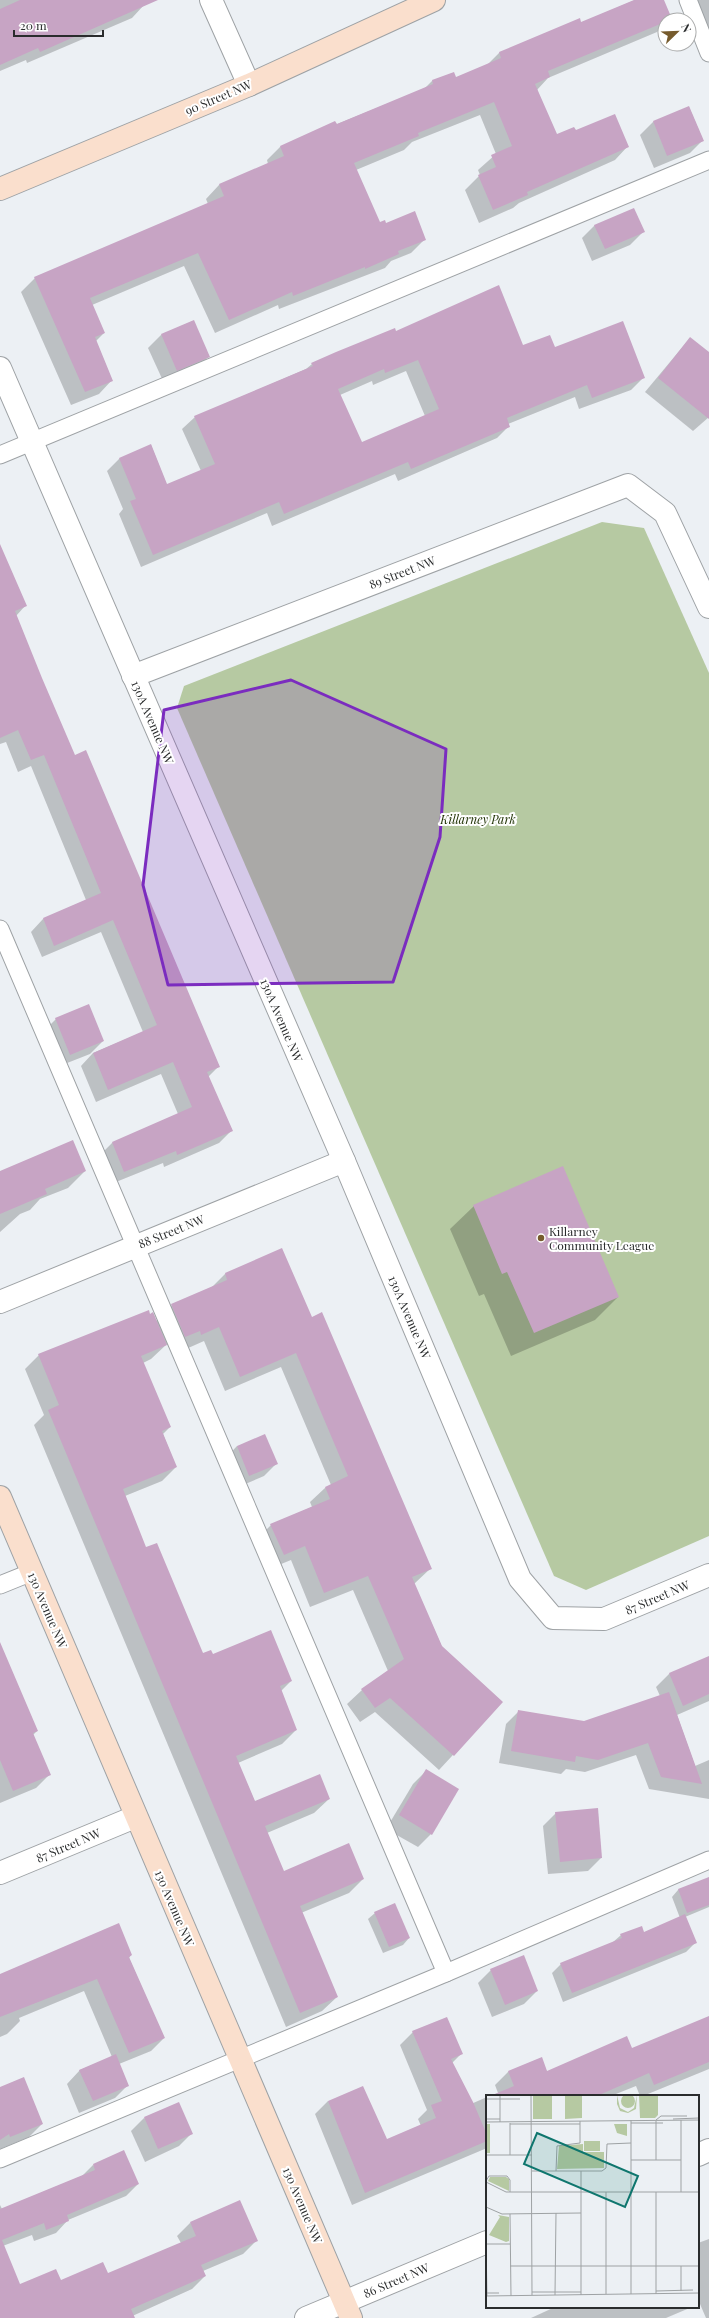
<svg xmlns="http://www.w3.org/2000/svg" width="709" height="2318" font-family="'Playfair Display',serif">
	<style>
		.green { fill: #b6c9a2 }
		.shadow { fill: #0003; fill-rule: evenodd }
		.building { fill: #c7a4c4; fill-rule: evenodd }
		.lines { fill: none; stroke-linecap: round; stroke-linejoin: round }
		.lane-casing { stroke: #9ea2a5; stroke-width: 19 }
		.street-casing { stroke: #9ea2a5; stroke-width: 24 }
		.secondary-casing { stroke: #9ea2a5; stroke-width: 24 }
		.lane { stroke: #fff; stroke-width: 17 }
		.street { stroke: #fff; stroke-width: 22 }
		.secondary { stroke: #fadfcd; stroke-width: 22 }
		.marked { fill: #7b2cbf; fill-opacity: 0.2; stroke: #7b2cbf; stroke-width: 3; stroke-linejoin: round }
		.poi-dot { fill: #765b2d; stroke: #fff; stroke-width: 1.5 }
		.labels { text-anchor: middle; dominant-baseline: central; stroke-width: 4; stroke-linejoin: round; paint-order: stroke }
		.street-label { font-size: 12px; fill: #2a2c2d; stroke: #fff }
		.park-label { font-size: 12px; font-style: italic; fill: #203204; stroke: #fff }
		.poi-label { font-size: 12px; fill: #2a2c2d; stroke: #fff; text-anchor: start }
		.inset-road { fill: none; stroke: #9ea2a4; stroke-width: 1 }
		.view { fill: #0f766e; fill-opacity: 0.15; stroke: #0f766e; stroke-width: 2 }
		.inset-edge { fill: none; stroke: #2a2c2d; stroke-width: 2 }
	</style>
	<rect width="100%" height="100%" fill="#ecf0f4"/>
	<path class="green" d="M602 522 644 528 709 673V1536L586 1590 554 1576 177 708 184 686Z"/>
	<g class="shadow">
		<path d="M0 0H142L144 5 132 18 27 63 26 60 0 71Z"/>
		<path d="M635 0H663L671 19 665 20V24L657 32 548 78 537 90 556 136 575 132 628 146 615 160 519 203 513 208 479 223 465 190 480 175 478 170 496 154 480 115 412 142 404 150 356 170 379 223 425 239 411 253 391 261 385 268 279 309 278 305 215 333 184 266 92 305 104 333 96 341 112 380 99 394 71 405 21 292 35 278 208 204 206 199 219 185 268 164 267 160 280 147 424 89 432 81 453 73 455 79 487 65 499 53 579 20 581 23Z"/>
		<path d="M688 0H709V33Z"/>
		<path d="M689 107 703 140 690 153 654 168 640 135 653 122Z"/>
		<path d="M595 225 643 232 630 245 592 261 582 238Z"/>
		<path d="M193 321 209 356 196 370 164 383 148 348 161 335Z"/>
		<path d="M396 332 523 347 554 348 643 378 631 390 579 409 575 397 508 424 509 426 497 438 398 481 395 474 272 526 267 513 141 567 119 514 123 509 107 471 119 459 151 445 167 486 201 471 182 429 195 417 306 369 312 364ZM406 371 425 416 361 444 340 395 372 381 373 385Z"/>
		<path d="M690 338 709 353V417L693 431 645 392Z"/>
		<path d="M0 546 25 606 16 616 0 664Z"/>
		<path d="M0 706 74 756 219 1066 208 1077 232 1130 219 1143 164 1167 163 1163 111 1184 100 1155 112 1143 178 1114 161 1074 96 1102 81 1066 93 1053 143 1032 101 932 42 957 31 932 43 919 86 900 31 766 18 772 6 742 0 744Z"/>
		<path d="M56 1019 103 1041 90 1054 57 1067 43 1032Z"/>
		<path d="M85 1171 68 1188 40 1199 30 1210 20 1214 0 1232V1172Z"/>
		<path d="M474 1206 618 1297 595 1320 511 1356 484 1294 479 1296 450 1229Z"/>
		<path d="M281 1250 311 1318 431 1568 414 1584 442 1647 502 1702 439 1770 375 1712 360 1722 347 1704 362 1690 388 1671 353 1590 310 1607 291 1560 269 1569 256 1540 271 1525 312 1507 310 1502 325 1488 331 1485 281 1367 225 1391 204 1341 186 1349 185 1345 171 1351 167 1344 151 1359 143 1363 170 1427 163 1434 176 1467 162 1481 125 1496 145 1549 203 1654 291 1681 281 1691 296 1730 282 1744 238 1763 255 1802 329 1799 314 1813 267 1833 283 1872 363 1879 349 1893 301 1913 337 1997 322 2011 286 2027 34 1425 44 1415 25 1369 39 1355 156 1321 172 1305 211 1288 225 1274Z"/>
		<path d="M237 1446 277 1463 264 1476 236 1488 224 1460Z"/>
		<path d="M709 1657V1701L677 1715 695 1766 709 1760V1799L649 1789 636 1755 585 1772 566 1769 561 1774 499 1763 506 1724 519 1711 584 1722 660 1696 656 1687 669 1674Z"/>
		<path d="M0 1688 37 1731 33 1735 49 1775 36 1788 0 1803Z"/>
		<path d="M426 1771 431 1834 418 1847 386 1829 413 1784Z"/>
		<path d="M556 1813 601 1858 588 1871 548 1874 543 1826Z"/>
		<path d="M705 1880 709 1889V1907L685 1917 695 1943 686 1952 563 2002 552 1973 561 1964 612 1943 621 1935 643 1933 680 1918 672 1897 678 1890Z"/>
		<path d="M375 1913 409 1938 403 1945 383 1953 368 1919Z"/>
		<path d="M131 1955 129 1958 164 2038 151 2051 119 2064 128 2085 115 2098 79 2113 67 2084 80 2070 112 2057 84 1991 19 2018 20 2021 7 2034 0 2037V1975Z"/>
		<path d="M491 1970 537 1991 524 2004 492 2017 478 1983Z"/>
		<path d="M709 2017V2069L643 2096H640L636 2086 611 2096H490L498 2093 495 2085 508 2072 541 2058 547 2072 632 2049Z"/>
		<path d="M413 2032 461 2054 452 2063 471 2104 487 2097V2148L352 2205 315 2114 328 2101 387 2140 421 2126 418 2119 427 2110 400 2045Z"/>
		<path d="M0 2088 42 2124 29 2137 0 2149Z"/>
		<path d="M144 2118 192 2133 179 2146 145 2162 131 2131Z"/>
		<path d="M93 2165 138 2184 126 2196 68 2220 56 2233 34 2241 32 2235 0 2247V2205L2 2209 82 2176Z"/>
		<path d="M190 2223 256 2241 243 2254 203 2271 205 2276 192 2289 128 2318H0V2295L60 2281 108 2275 181 2243 177 2236Z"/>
		<path d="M709 2239V2318H706L700 2304H698V2243Z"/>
		<path d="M555 2307H692L666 2318H531Z"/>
	</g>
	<g class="building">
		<path d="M20 0H158L40 52 38 48 0 65V9Z"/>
		<path d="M634 0H664L672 19 665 20V22L548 71 550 77 535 84 557 134 574 127 576 130 615 114 629 147 527 192 528 195 493 210 478 175 496 167 491 155 512 146 494 102 418 133 419 136 354 163 380 222 385 220 386 223 415 211 426 240 398 251 399 254 365 269V267L293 296 292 292 229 320 198 253 90 298 105 333 95 337 113 381 85 392 34 277 224 196 219 184 284 156 280 146 335 121 337 124 433 84 432 80 454 72 456 77 501 58 499 52 580 18 581 22Z"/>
		<path d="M689 106 704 141 667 156 653 121Z"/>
		<path d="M634 208 645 232 605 249 594 225Z"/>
		<path d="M499 285 523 345 550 335 555 347 623 321 645 378 592 398 587 385 507 418 510 427 411 469 408 462 284 514 279 502 153 555 130 501 136 499 119 458 151 444 167 484 215 464 194 416 313 366 311 363 336 352 395 328 396 331ZM418 360 439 409 362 442 338 389 384 369 385 373Z"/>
		<path d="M194 320 210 357 177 371 161 334Z"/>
		<path d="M690 337 709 352V419L658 378Z"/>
		<path d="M0 544 27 606 15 611 42 678 75 755 86 750 220 1067 207 1072 233 1131 177 1155 176 1151 124 1172 112 1142 192 1107 173 1062 108 1090 93 1053 157 1025 113 920 54 946 43 918 101 893 44 755 31 760 18 730 0 738Z"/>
		<path d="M89 1004 104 1041 70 1055 55 1018Z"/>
		<path d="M73 1140 86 1171 45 1189 47 1194 0 1214V1171Z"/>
		<path d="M563 1166 619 1297 534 1333 507 1272 502 1274 473 1205Z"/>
		<path d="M282 1248 312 1317 322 1312 432 1569 412 1577 442 1646 503 1702 454 1756 390 1698 375 1708 361 1689 404 1659 368 1576 324 1593 305 1546 284 1555 270 1524 330 1499 325 1487 348 1476 296 1353 240 1377 219 1327 201 1335 200 1331 185 1337 171 1304 227 1280 225 1273Z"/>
		<path d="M149 1310 150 1314 153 1312 167 1345 141 1356 171 1427 162 1431 177 1467 123 1489 146 1547 157 1543 203 1653 211 1650 213 1654 271 1630 292 1681 280 1686 297 1730 236 1756 255 1801 320 1774 330 1799 265 1826 284 1871 349 1843 364 1879 300 1906 338 1997 300 2013 48 1410 59 1405 38 1354Z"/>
		<path d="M265 1434 278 1464 249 1476 237 1446Z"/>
		<path d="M0 1642 38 1731 33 1733 51 1775 13 1791 0 1760Z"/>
		<path d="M709 1656V1694L683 1706 669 1673Z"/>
		<path d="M669 1692 702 1784 661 1777 648 1743 598 1760 576 1756 575 1762 511 1751 518 1710 584 1721Z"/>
		<path d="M426 1769 459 1789 432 1835 399 1815Z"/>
		<path d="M598 1808 602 1858 560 1862 555 1812Z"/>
		<path d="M709 1877V1905L687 1913 678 1889Z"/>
		<path d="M395 1903 410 1938 389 1947 374 1912Z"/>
		<path d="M685 1914 697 1943 572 1993 560 1963 622 1938 620 1934 642 1926 644 1932Z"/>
		<path d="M119 1923 132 1955 129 1957 165 2038 129 2053 97 1979 0 2017V1974Z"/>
		<path d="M524 1955 538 1991 505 2005 490 1969Z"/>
		<path d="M709 2016V2062L654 2085 649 2073 597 2096H490L514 2086 508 2071 542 2057 547 2071 627 2036 632 2048Z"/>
		<path d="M447 2017 463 2054 451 2059 473 2102 487 2135V2141L365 2193 328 2101 363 2086 387 2139 436 2118 431 2105 442 2101 412 2031Z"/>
		<path d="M116 2054 129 2086 93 2101 79 2070Z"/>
		<path d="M24 2077 43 2124 10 2137 9 2134 0 2140V2087Z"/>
		<path d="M179 2102 193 2134 158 2149 144 2117Z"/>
		<path d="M124 2150 139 2184 67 2215 69 2221 46 2230 44 2223 2 2240 20 2284 56 2269 61 2280 103 2262 108 2273 196 2236 190 2222 240 2200 258 2241 201 2265 206 2276 131 2309 135 2318H0V2209L95 2170 93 2164Z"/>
	</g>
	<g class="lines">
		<g class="lane-casing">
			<g id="lane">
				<path d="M688 0 709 53"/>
				<path d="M0 455 709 160"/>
				<path d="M0 929 446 1973"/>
				<path d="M0 1585 32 1572"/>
				<path d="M0 2159 446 1973 709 1860"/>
			</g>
		</g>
		<g class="street-casing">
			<g id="street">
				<path d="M211 0 249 85"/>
				<path d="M0 368 344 1161 520 1579 553 1618 604 1619 709 1575"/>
				<path d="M133 676 628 485 665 513 709 607"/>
				<path d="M0 1302 344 1161"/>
				<path d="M0 1873 135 1817"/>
				<path d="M698 2155 709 2150"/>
				<path d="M306 2318 487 2242"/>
			</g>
		</g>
		<g class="secondary-casing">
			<g id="secondary">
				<path d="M0 189 249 85 434 0"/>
				<path d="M0 1497 351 2318"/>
			</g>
		</g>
		<use href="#lane" class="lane"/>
		<use href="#street" class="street"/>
		<use href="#secondary" class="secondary"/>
	</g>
	<path class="marked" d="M291 680 446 749 440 837 393 982 168 985 143 885 164 710Z"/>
	<circle class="poi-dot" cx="541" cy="1238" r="4"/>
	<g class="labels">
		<g class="street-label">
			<text transform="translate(218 97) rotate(-23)">90 Street NW</text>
			<text transform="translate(402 572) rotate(-21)">89 Street NW</text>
			<text transform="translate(153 722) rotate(67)">130A Avenue NW</text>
			<text transform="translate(282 1020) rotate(67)">130A Avenue NW</text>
			<text transform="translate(171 1231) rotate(-22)">88 Street NW</text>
			<text transform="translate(410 1317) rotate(67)">130A Avenue NW</text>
			<text transform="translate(657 1597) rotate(-23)">87 Street NW</text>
			<text transform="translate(48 1610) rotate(67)">130 Avenue NW</text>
			<text transform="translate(68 1845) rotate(-23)">87 Street NW</text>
			<text transform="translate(175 1908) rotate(67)">130 Avenue NW</text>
			<text transform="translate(303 2205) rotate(67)">130 Avenue NW</text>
			<text transform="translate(396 2280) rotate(-23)">86 Street NW</text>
		</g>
		<g class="park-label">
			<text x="478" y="819">Killarney Park</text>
		</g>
		<g class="poi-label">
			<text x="549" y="1231">Killarney<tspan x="549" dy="14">Community League</tspan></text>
		</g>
	</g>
	<g transform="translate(486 2095)">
		<rect width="213" height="213" fill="#ecf0f4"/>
		<path d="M135 6a7 7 0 1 1 14 0a7 7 0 1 1-14 0ZM47 0H66V24H47ZM79 0H96V23L79 24ZM131 0 134 13 142 17 148 13 151 0 150 14 142 18 134 16 131 9ZM153 0H172V20L169 23H154ZM0 29H4V58H0ZM128 29H141V41L131 38ZM98 46H114V56H98ZM97 49V57H118V73L71 74 73 51ZM4 82H20L23 84V96L2 86ZM12 120 23 122V146L20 147 3 140 14 122Z" fill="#b6c9a2"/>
		<path class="inset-road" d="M14 0V27M45 0 46 200M0 4H14M14 4H34M0 24H14M187 24 213 23M170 25 175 21H201M170 26V65M0 27 213 25M24 28V60M145 28H177M24 29H94M0 60H46M145 65H195M46 76H116L120 73 121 49 145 48M70 76 71 51 94 48V26M0 86 3 81H21L24 85V97M0 87 20 97H213M170 97V199M195 97V25M0 112 16 119 95 118M24 119 25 201M0 149 1 201M0 149H24M24 171H213M195 171V196M170 196 207 195M46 197H95M0 198H13M120 199V97M145 199V25M69 200 70 118M95 200V76M0 201 213 198"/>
		<path class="view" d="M51 38 152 81 139 112 38 69Z"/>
		<rect width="213" height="213" class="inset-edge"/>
	</g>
	<g transform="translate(677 32) rotate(67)"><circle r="19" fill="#ffffff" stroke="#aaabab"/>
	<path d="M0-3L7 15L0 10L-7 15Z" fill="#765b2d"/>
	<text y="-6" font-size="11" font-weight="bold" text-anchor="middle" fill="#2a2c2d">N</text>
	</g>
	<path d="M14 30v6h89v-6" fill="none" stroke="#2a2c2d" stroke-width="2"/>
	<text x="20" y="30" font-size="12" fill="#2a2c2d" stroke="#ffffff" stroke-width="3" paint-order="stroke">20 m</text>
</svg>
